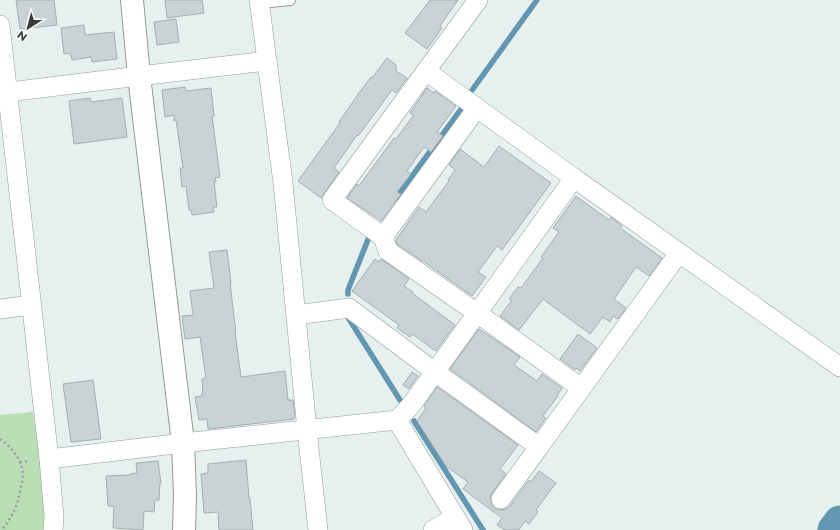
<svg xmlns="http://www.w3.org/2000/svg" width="840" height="530" font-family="Montserrat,sans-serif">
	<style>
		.green { fill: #badeb6 }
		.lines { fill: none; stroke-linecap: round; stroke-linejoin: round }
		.stream { stroke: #6296b1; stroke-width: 5.5 }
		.river { stroke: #6296b1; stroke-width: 33 }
		.building { fill: #c9d3d5; stroke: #a4aeaf }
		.lane-casing { stroke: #929b9a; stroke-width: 12 }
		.street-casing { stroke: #929b9a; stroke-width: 20 }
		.secondary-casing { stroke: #929b9a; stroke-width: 24 }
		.path { stroke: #979e9c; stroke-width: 2.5; stroke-dasharray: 2 3; stroke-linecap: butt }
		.lane { stroke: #fff; stroke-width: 10 }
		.street { stroke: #fff; stroke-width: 19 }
		.secondary { stroke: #fff; stroke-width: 22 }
	</style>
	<rect width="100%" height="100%" fill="#e6f0ee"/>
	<path class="green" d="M33 412C39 451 47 491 44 530H0V415Z"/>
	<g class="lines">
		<g class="stream">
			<path d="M470 93 537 0"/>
			<path d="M396 198 462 108"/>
			<path d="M348 294V290L369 237"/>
			<path d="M349 316V319L400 400"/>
			<path d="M414 421 483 530"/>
		</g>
		<path class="river" d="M834 530 840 522"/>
	</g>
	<g class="building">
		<path d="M16 0H54L57 25 20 29Z"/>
		<path d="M165 0H202L204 13 167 18Z"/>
		<path d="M430 0H458L440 26 442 28 427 49 405 33Z"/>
		<path d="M176 19 179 42 157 45 154 22Z"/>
		<path d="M84 25 85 35 114 32 117 59 92 62 91 57 72 60 70 53 64 54 61 28Z"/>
		<path d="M387 58 396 65V71L407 78 396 93 392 90 358 136 357 135 334 168 339 172 321 198 298 181 340 123 339 122 359 93 371 77 372 78Z"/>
		<path d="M185 87 186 91 211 88 214 116H212L220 177 215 178 216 182H214L217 207H213L214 212 192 215 191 210H189L186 186 182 187 180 168H183L176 120 174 121V115L165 117 162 90Z"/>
		<path d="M427 88 434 93 435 91 456 106 437 132 443 136 431 152 424 147 407 171 411 174 397 192 401 194 381 221 347 198 357 184 359 186 394 138 396 139 414 115 410 113Z"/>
		<path d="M90 98 91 102 122 98 127 137 74 144 69 101Z"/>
		<path d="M499 146 551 183 502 250 497 246 478 272 486 277 472 296 423 261H422L397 244 396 240 419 207 426 212 449 181 448 180 455 170 449 165 460 149 484 167Z"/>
		<path d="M576 196 609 220 611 217 622 226 620 228 662 258 649 276 636 267 614 299 626 308 618 319 613 316 610 322 603 317 590 334 543 299 519 330 500 316 512 300 509 299 518 287 521 288 543 258 541 257 559 232 553 228Z"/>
		<path d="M227 250 231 283H230L236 333H235L241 377 285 371 288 400H293L295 417 294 419 208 429 207 419 199 420 195 397 202 396V393H203L202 379 206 378 200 337 185 339 182 316 193 315 190 291 214 288 209 252Z"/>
		<path d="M375 259 379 262 381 259 409 279 404 286 413 292 412 293 455 325 436 351 412 334 410 337 397 328 399 325 352 291Z"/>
		<path d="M479 329 520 357 514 365 537 381 542 374 562 388 557 396H558L543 416 546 418 536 432 450 369Z"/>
		<path d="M578 334 597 348 580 371 576 368 575 370 560 359Z"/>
		<path d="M412 372 418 376 409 389 403 385Z"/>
		<path d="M93 380 101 439 71 442 63 384Z"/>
		<path d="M437 387 518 445 500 469 506 474 492 493 490 497 491 503 494 508 500 510 506 509 510 506 529 480 531 482 539 471 556 483 536 510 538 512 529 524 525 521 519 530H505L497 525 502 518 463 489 468 482 446 466 417 421 426 408 424 406Z"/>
		<path d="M246 460 249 498H250L253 530H219L218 512 204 513 201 474 208 473V464Z"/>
		<path d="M158 461 161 483H160L159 500H155L154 512 144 511 143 530 113 528 114 506H108L106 476 130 475V474L137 473 136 463Z"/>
	</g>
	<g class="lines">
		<g class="lane-casing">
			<path id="lane" d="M260 3 290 0"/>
		</g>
		<g class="street-casing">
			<g id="street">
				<path d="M259 0 283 183 307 430 318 530"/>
				<path d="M0 25 49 459"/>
				<path d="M426 71 478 0"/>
				<path d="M0 93 139 76 267 61"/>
				<path d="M574 178 426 71 332 200 383 237 388 251 477 313 581 388"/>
				<path d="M383 237 477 108"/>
				<path d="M0 309 31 305"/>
				<path d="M296 315 349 308 435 372 539 447 679 253"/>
				<path d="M397 420 455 517"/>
				<path d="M501 499 539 447"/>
				<path d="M53 530 54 517 49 459 183 443 397 420 412 404 574 178 840 367"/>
				<path d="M433 530 455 517 463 530"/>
			</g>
		</g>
		<g class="secondary-casing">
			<path id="secondary" d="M132 0 139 76 183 443 185 495 184 530"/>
		</g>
		<g class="path">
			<path d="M0 439C12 447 22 460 23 475 23 480 21 486 20 491 17 508 12 516 2 530"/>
			<path d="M20 462 30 461"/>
		</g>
		<use href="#lane" class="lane"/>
		<use href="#street" class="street"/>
		<use href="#secondary" class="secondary"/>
	</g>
	<g transform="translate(28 28) rotate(216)" stroke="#ffffff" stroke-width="3" paint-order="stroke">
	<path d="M0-3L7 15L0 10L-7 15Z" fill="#373b3a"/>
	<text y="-6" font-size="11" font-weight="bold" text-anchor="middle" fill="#373b3a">N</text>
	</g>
</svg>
